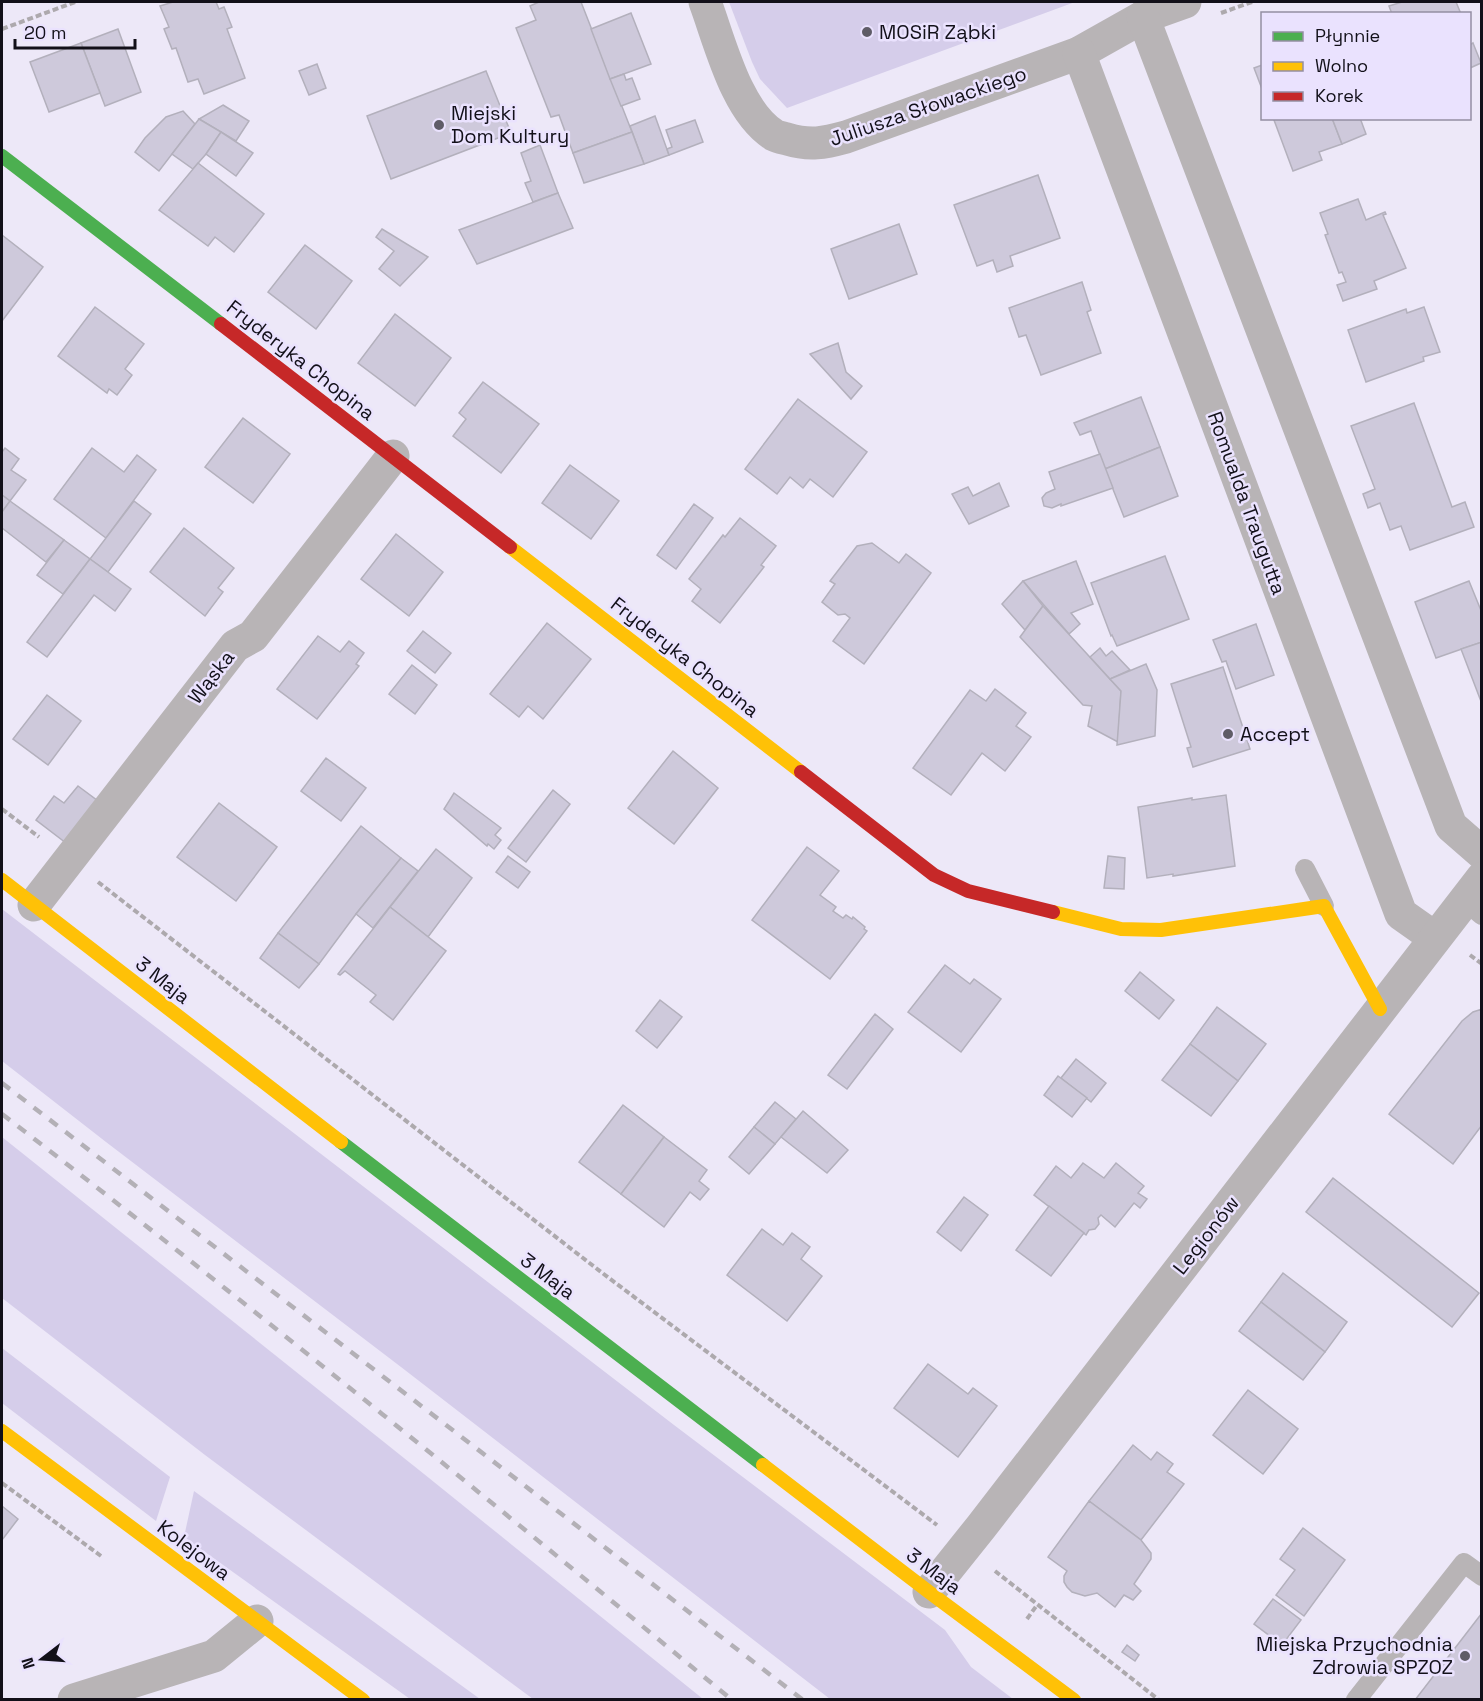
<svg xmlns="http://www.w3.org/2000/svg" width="1483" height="1701" font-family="'Space Grotesk',sans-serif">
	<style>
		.green { fill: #d5cdea }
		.building { fill: #cec9db; stroke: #b3b0bc; stroke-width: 1.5 }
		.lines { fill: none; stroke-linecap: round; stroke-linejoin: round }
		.path { stroke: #ada9ad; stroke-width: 4; stroke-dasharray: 6 3; stroke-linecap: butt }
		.lane { stroke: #b8b4b6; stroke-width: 20 }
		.street { stroke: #b8b4b6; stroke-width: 33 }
		.fast { stroke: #4caf50; stroke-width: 14 }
		.slow { stroke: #ffc107; stroke-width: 14 }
		.jam { stroke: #c62828; stroke-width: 14 }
		.rail { stroke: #b3b0b6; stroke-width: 4.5; stroke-dasharray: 10 10; stroke-linecap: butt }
		.poi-dot { fill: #5f5c67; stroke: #eae2fe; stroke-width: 2 }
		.labels { text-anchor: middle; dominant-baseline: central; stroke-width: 5; stroke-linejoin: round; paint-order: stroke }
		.poi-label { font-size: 20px; fill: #121019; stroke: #eae2fe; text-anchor: start }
		.street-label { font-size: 20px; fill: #121019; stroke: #eae2fe }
	</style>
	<rect width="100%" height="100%" fill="#ede8f8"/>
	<g class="green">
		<path d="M729 2H1075L787 108 760 79 752 62Z"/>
		<path d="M2 909 674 1425 945 1630 971 1667 1013 1699H830L401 1367 106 1142 2 1061Z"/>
		<path d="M2 1137 429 1478 703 1699H533L205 1455 2 1298Z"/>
		<path d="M2 1348 170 1477 156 1521 2 1403Z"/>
		<path d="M194 1491 480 1699H410L184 1537Z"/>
	</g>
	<g class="building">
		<path d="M173 2H216L219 9 224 7 232 27 227 29 245 78 204 94 198 79 188 82 176 48 172 49 164 29 169 27 160 6Z"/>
		<path d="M539 2H581L632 132 573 153 559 115 551 117 516 28 536 20 530 6Z"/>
		<path d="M1402 2H1456L1461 14H1392L1389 6Z"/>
		<path d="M631 13 651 64 610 79 591 29Z"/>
		<path d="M118 29 141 92 105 106 81 43Z"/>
		<path d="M81 43 100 93 49 112 30 62Z"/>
		<path d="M1473 43 1481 63 1470 68V45Z"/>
		<path d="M317 64 326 88 309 95 299 71Z"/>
		<path d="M1262 65V89L1254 68Z"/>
		<path d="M486 71 511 133 391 179 367 116Z"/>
		<path d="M624 74 626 80 632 78 640 99 621 106 610 79Z"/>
		<path d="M223 105 249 121 236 141 199 119Z"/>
		<path d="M183 111 195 124 159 171 135 152 145 138 166 117Z"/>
		<path d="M655 116 669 155 644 164 630 126Z"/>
		<path d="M1277 118H1332L1342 144 1319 152 1322 160 1293 171 1274 120Z"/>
		<path d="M1332 118H1360L1366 134 1342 144Z"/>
		<path d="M199 119 221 132 206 154 193 169 172 154Z"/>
		<path d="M695 120 703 142 669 155 667 149 672 147 666 130Z"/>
		<path d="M221 132 253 153 236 176 206 154Z"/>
		<path d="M632 132 644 164 584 183 573 153Z"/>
		<path d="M540 145 558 193 533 202 525 183 531 181 521 153Z"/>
		<path d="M198 163 264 214 234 252 215 237 208 246 159 210Z"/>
		<path d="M1038 175 1060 238 1010 256 1013 266 997 272 993 260 977 266 954 205Z"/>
		<path d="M558 193 573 228 477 264 459 230Z"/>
		<path d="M1358 199 1366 220 1385 212 1386 214 1383 215 1406 268 1374 281 1377 289 1343 301 1337 285 1346 282 1342 272 1339 273 1325 235 1328 234 1320 213Z"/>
		<path d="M899 224 917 274 849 299 831 249Z"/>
		<path d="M382 229 428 257 400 286 379 269 394 251 376 237Z"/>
		<path d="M2 235 43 267 2 321Z"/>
		<path d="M305 245 352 281 316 329 268 292Z"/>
		<path d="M1082 282 1091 310 1087 312 1101 353 1041 375 1026 335 1019 337 1009 308Z"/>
		<path d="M95 307 144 344 125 369 132 375 117 395 109 389 107 393 58 356Z"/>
		<path d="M1424 307 1440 352 1423 357 1424 361 1366 382 1348 330 1406 309 1407 313Z"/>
		<path d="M395 314 451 358 415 406 358 363Z"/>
		<path d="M838 343 846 372 862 386 851 399 810 354Z"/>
		<path d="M483 382 539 424 501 473 453 436 466 419 459 413Z"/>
		<path d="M1141 397 1160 447 1105 469 1091 431 1080 435 1074 423Z"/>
		<path d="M798 399 867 452 833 497 810 479 803 488 790 477 777 494 745 469Z"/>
		<path d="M1414 403 1452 507 1465 502 1474 527 1410 550 1401 526 1390 530 1380 503 1368 508 1363 494 1375 489 1351 426Z"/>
		<path d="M243 418 290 454 253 503 205 467Z"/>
		<path d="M1160 447 1178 496 1124 517 1105 469Z"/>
		<path d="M5 448 19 459 11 470 26 480 10 501 2 495V452Z"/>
		<path d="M92 448 124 472 137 455 156 470 106 538 54 499Z"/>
		<path d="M1100 454 1113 488 1061 506V504L1052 508 1044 506 1042 498 1046 493 1055 489 1049 472Z"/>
		<path d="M570 465 619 501 591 539 542 503Z"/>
		<path d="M999 483 1009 506 969 524 952 494 968 487 973 496Z"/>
		<path d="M2 495 10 501 2 512Z"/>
		<path d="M10 501 64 540 46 562 2 528V512Z"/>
		<path d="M134 501 151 514 108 572 90 559Z"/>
		<path d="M694 504 713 518 676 569 657 555Z"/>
		<path d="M740 518 776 546 761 565 764 567 720 623 692 601 701 589 689 579 723 535 725 537Z"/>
		<path d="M184 528 234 568 218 588 223 592 205 616 150 572Z"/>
		<path d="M396 534 443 572 409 616 361 579Z"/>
		<path d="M64 540 90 559 63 594 37 575Z"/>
		<path d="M872 543 899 563 906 554 931 573 864 664 833 641 850 618 845 614 838 615 822 602 835 584 830 581 857 546Z"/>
		<path d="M1165 556 1189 619 1117 646 1112 635 1111 636 1091 583Z"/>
		<path d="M90 559 131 589 115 611 94 595 47 657 27 642Z"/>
		<path d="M1076 561 1093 604 1071 613 1080 624 1069 634 1023 581Z"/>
		<path d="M1023 581 1043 606 1025 630 1002 604Z"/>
		<path d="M1469 581 1482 613V642L1436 658 1415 602Z"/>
		<path d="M1043 606 1121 691 1118 742 1088 726 1092 706 1083 705 1020 637Z"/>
		<path d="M547 623 591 659 543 719 528 706 519 717 490 694Z"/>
		<path d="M1256 624 1274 675 1236 689 1226 661 1222 662 1213 640Z"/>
		<path d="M423 631 451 653 435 673 407 651Z"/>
		<path d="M318 636 340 652 349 641 364 653 356 664 359 666 317 719 277 689Z"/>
		<path d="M1482 642V704L1461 649Z"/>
		<path d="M1100 648 1106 656 1112 651 1130 670 1110 679 1090 657Z"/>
		<path d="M1146 664 1157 690 1155 736 1117 745 1121 691 1110 679Z"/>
		<path d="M412 665 437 685 415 714 389 694Z"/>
		<path d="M1223 667 1250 749 1193 767 1187 748 1191 747 1171 684Z"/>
		<path d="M995 689 1026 713 1016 726 1031 737 1005 771 982 753 951 795 913 768 970 690 986 701Z"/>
		<path d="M47 695 81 721 48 765 13 739Z"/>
		<path d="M673 751 718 788 674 844 628 808Z"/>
		<path d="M326 758 366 788 341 821 301 791Z"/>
		<path d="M78 786 98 801 66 843 36 820 54 796 64 803Z"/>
		<path d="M553 790 570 804 526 862 508 848Z"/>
		<path d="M454 793 501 828 495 835 501 840 494 849 488 844 487 846 444 809Z"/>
		<path d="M1226 795 1235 866 1173 876V874L1147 878 1138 807 1192 798V800Z"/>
		<path d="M219 803 277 847 236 901 177 857Z"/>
		<path d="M361 826 401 858 356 914 319 964 278 933Z"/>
		<path d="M807 847 839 871 820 895 836 907 833 911 843 918 846 915 852 919 853 917 865 927 864 929 867 931 830 979 752 920Z"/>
		<path d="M436 849 472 878 428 937 390 907Z"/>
		<path d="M508 856 530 872 518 888 496 872Z"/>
		<path d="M1108 856 1125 858 1124 889 1104 888Z"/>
		<path d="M401 858 418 871 373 928 356 914Z"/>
		<path d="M390 907 446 951 393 1020 370 1002 376 995 345 971 340 975 338 974Z"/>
		<path d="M278 933 319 964 299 988 260 958Z"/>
		<path d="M945 965 970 984 974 979 1001 999 961 1052 908 1012Z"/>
		<path d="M1140 972 1174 1000 1159 1019 1125 991Z"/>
		<path d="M660 1000 682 1017 657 1048 636 1031Z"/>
		<path d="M1217 1007 1266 1044 1238 1081 1190 1044Z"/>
		<path d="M1482 1009V1125L1453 1164 1389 1114 1462 1021 1473 1012Z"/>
		<path d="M875 1014 893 1029 847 1089 828 1075Z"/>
		<path d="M1190 1044 1238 1081 1211 1116 1162 1080Z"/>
		<path d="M1076 1059 1106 1083 1091 1102 1061 1078Z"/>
		<path d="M1058 1076 1087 1098 1072 1117 1044 1095Z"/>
		<path d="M775 1102 796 1119 775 1144 754 1127Z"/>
		<path d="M623 1105 664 1137 621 1194 579 1162Z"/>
		<path d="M803 1111 848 1150 827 1173 781 1137Z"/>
		<path d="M754 1127 775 1144 749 1174 729 1157Z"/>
		<path d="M664 1137 707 1170 699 1181 709 1189 700 1200 690 1192 664 1227 621 1194Z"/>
		<path d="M1083 1163 1104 1178 1116 1163 1144 1186 1138 1193 1147 1199 1140 1208 1134 1203 1115 1227 1101 1215 1098 1218 1099 1224 1095 1229 1089 1230 1086 1235 1034 1195 1056 1166 1071 1178Z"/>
		<path d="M1333 1178 1479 1293 1452 1327 1306 1212Z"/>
		<path d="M964 1197 988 1215 961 1251 937 1232Z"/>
		<path d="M1049 1206 1084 1233 1051 1276 1016 1250Z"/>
		<path d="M762 1229 783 1245 792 1233 810 1247 801 1259 822 1276 787 1321 727 1275Z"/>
		<path d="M1283 1273 1347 1322 1325 1352 1261 1302Z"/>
		<path d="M1261 1302 1325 1352 1303 1380 1239 1331Z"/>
		<path d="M928 1364 968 1394 973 1388 997 1406 958 1457 894 1408Z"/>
		<path d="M1248 1390 1298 1429 1263 1474 1213 1435Z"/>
		<path d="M1133 1445 1151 1460 1157 1452 1173 1464 1167 1472 1184 1484 1141 1540 1089 1501Z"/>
		<path d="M1089 1501 1141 1540 1151 1553V1559L1134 1584 1141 1591 1133 1600 1124 1595 1115 1607 1097 1593 1085 1596 1072 1592 1067 1587 1064 1582V1576L1067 1571 1048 1557Z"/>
		<path d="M2 1506 18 1519 2 1540Z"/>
		<path d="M1303 1528 1345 1560 1304 1616 1276 1595 1295 1570 1280 1559Z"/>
		<path d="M1273 1599 1301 1620 1282 1645 1254 1624Z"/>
		<path d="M1482 1613V1700H1415Z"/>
		<path d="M1127 1645 1139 1655 1135 1661 1122 1652Z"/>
	</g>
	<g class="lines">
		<g class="path">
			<path d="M1221 13 1252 2"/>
			<path d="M2 29 75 2"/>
			<path d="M2 809 39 837"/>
			<path d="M98 882 601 1272 937 1525"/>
			<path d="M1470 955 1482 964"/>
			<path d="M2 1483 101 1556H104"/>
			<path d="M995 1571 1159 1700"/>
			<path d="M1027 1619 1037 1605"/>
		</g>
		<g class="lane">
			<path d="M1305 869 1324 906"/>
			<path d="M1464 900 1482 915"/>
			<path d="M1356 1700 1464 1563 1482 1576"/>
		</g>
		<g class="street">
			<path d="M705 2C720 42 736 111 774 135 778 137 783 138 787 139 810 146 824 143 846 137L1079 53 1143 17 1185 2"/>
			<path d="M1143 17 1451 826 1482 853"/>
			<path d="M1079 53 1401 914 1435 938"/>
			<path d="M34 905 235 646 253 636 393 456"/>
			<path d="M929 1592 981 1527 1482 878"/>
			<path d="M74 1700 214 1656 257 1621"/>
		</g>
		<g class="fast">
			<path d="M2 156 221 324"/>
			<path d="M341 1142 763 1465"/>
		</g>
		<g class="slow">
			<path d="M510 547 801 772"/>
			<path d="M2 880 341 1142"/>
			<path d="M1053 912 1121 929 1161 930 1324 906 1380 1009"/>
			<path d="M2 1431 363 1700"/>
			<path d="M763 1465 929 1592 1074 1700"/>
		</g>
		<g class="jam">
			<path d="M221 324 510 547"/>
			<path d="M801 772 934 875 968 891 1053 912"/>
		</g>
		<g class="rail">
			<path d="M2 1083 803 1700"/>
			<path d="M2 1114C249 1304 491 1501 732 1700"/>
		</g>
	</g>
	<g class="poi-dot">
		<circle cx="867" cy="32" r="6"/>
		<circle cx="439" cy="125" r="6"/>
		<circle cx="1228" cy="734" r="6"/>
		<circle cx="1465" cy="1656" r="6"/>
	</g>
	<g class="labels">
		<g class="poi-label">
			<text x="879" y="32">MOSiR Ząbki</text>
			<text x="451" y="113">Miejski<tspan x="451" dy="23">Dom Kultury</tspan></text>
			<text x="1240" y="734">Accept</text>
			<text x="1453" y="1644" text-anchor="end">Miejska Przychodnia<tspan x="1453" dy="23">Zdrowia SPZOZ</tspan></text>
		</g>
		<g class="street-label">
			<text transform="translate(928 106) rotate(-19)">Juliusza Słowackiego</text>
			<text transform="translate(301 360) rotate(38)">Fryderyka Chopina</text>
			<text transform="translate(1247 503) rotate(70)">Romualda Traugutta</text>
			<text transform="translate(685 657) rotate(38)">Fryderyka Chopina</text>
			<text transform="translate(211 677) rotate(-52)">Wąska</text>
			<text transform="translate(163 980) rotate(38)">3 Maja</text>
			<text transform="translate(1206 1235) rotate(-52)">Legionów</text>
			<text transform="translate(548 1276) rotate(37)">3 Maja</text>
			<text transform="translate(194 1550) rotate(37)">Kolejowa</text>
			<text transform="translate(934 1571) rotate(37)">3 Maja</text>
		</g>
	</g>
	<rect width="1483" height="1701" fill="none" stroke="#121019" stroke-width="6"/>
	<rect x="1261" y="12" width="210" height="108" fill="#eae2fe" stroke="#948ea2" stroke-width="1.5"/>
	<rect x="1273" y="32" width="30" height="9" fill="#4caf50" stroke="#948ea2" stroke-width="1.5"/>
	<text x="1315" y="42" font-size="18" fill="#121019">Płynnie</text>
	<rect x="1273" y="62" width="30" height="9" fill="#ffc107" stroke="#948ea2" stroke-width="1.5"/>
	<text x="1315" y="72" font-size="18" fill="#121019">Wolno</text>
	<rect x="1273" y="92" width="30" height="9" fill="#c62828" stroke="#948ea2" stroke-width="1.5"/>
	<text x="1315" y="102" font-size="18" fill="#121019">Korek</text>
	<g transform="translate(42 1659) rotate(253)" stroke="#eae2fe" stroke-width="4.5" paint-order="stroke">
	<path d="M0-4.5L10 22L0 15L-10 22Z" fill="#121019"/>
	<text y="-9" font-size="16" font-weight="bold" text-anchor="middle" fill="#121019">N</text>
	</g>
	<path d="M15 39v9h120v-9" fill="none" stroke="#121019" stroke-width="3"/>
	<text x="24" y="39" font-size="18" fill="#121019" stroke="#eae2fe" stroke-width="4.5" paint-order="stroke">20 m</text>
</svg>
